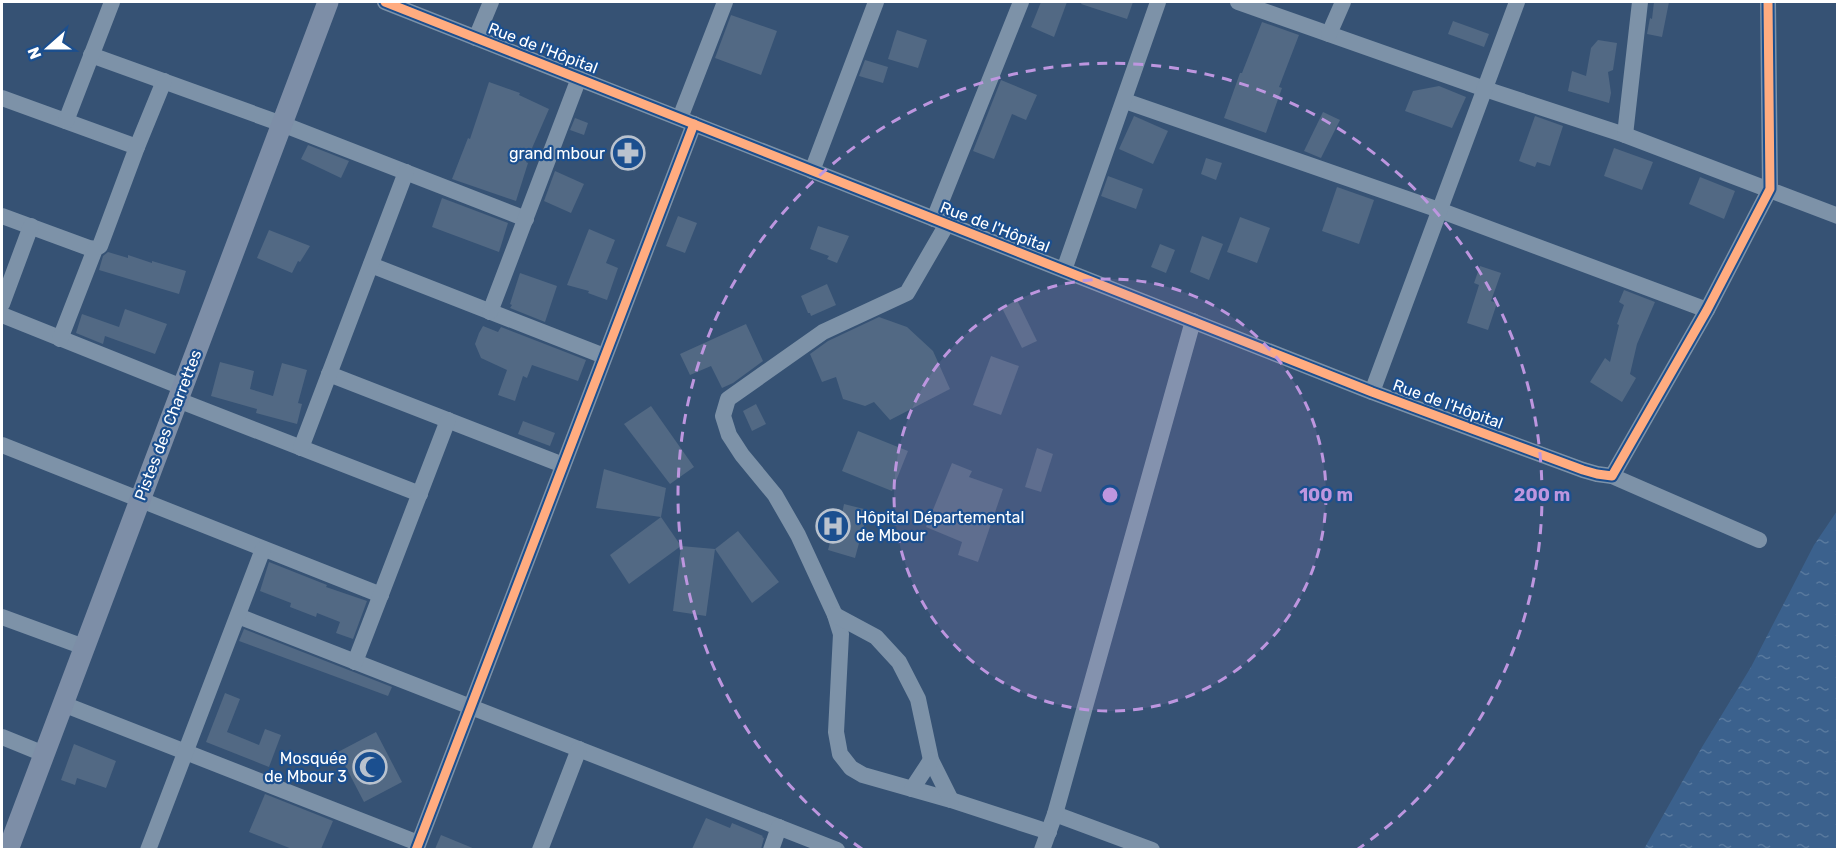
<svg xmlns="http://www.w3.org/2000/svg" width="1839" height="851" font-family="Rubik,sans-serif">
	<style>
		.water { fill: url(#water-ripples) }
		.building { fill: #526984 }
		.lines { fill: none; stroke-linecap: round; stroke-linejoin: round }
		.minor { stroke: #7d92a8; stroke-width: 16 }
		.major { stroke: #7d8ea7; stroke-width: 21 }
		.cycleway-casing { stroke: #1b4f8f; stroke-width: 13 }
		.cycleway { stroke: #ffac80; stroke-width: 9 }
		.ring { fill: none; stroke: #bd96df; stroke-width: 3; stroke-dasharray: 10 8 }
		.labels { text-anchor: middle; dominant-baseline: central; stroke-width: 4.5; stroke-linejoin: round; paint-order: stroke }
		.street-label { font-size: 16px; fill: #fff; stroke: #1b4f8f }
		.poi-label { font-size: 16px; fill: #fff; stroke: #1b4f8f; text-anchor: end }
		.centre { fill: #bd96df; stroke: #1b4f8f; stroke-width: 3 }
		.ring-label { font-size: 18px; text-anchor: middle; font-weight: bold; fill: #bd96df; stroke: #1b4f8f; stroke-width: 4.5; stroke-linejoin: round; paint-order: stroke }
	</style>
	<defs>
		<pattern id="water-ripples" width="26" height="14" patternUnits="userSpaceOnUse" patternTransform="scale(1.5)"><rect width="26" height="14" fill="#3b618d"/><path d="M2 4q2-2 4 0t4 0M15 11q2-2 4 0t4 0" fill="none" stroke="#58799e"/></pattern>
	</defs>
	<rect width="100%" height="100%" fill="#365274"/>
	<path class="water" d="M1837 511V849H1644L1699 752 1751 667 1814 545Z"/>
	<g class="building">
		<path d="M1041 2H1067L1054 37 1031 27Z"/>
		<path d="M1082 2H1133L1127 19 1081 4Z"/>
		<path d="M1654 2H1669L1662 37 1647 34 1650 18 1652 19Z"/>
		<path d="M731 15 777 31 761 75 715 58Z"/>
		<path d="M1453 21 1489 34 1484 47 1448 34Z"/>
		<path d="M1262 22 1299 35 1279 87 1282 88 1266 133 1224 118 1240 73H1242Z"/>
		<path d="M897 30 927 40 918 68 888 59Z"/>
		<path d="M1598 40 1617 43 1613 70 1608 72 1611 93 1609 103 1568 91 1572 71 1586 76 1591 48Z"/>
		<path d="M865 60 888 67 883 83 859 76Z"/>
		<path d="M1001 80 1037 95 1026 120 1012 114 994 159 973 151Z"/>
		<path d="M489 82 520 93 519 95 549 109 526 162 528 163 516 201 452 179 468 138 470 139Z"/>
		<path d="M1439 86 1466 97 1452 128 1405 111 1413 91Z"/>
		<path d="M1323 112 1340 120 1321 158 1304 151Z"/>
		<path d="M1134 116 1168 131 1153 164 1119 149Z"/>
		<path d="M1535 116 1563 126 1550 166 1537 162 1535 167 1519 161Z"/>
		<path d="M575 118 588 123 584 135 570 130Z"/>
		<path d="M622 135 646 147 634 171 611 159Z"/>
		<path d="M308 145 349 161 341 178 301 159Z"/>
		<path d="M1614 148 1653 162 1642 190 1604 176Z"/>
		<path d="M1206 158 1222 163 1216 180 1201 174Z"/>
		<path d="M555 171 584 184 571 213 544 201Z"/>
		<path d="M1108 176 1143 189 1136 209 1101 196Z"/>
		<path d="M1700 177 1735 191 1724 219 1689 204Z"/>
		<path d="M1337 187 1374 200 1359 244 1322 231Z"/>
		<path d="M442 198 508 223 499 252 432 227Z"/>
		<path d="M678 216 697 223 685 253 666 246Z"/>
		<path d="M1240 217 1270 228 1257 263 1227 252Z"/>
		<path d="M818 226 849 236 837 263 827 259 829 256 810 249Z"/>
		<path d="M589 229 615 240 606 263 618 268 607 300 588 293 589 291 567 285Z"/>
		<path d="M269 230 310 246 300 262 298 261 292 273 257 258Z"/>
		<path d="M1202 236 1223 244 1209 280 1190 272Z"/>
		<path d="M1160 244 1175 250 1166 273 1151 267Z"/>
		<path d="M108 252 128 258V255L152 263V261L186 271 179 294 99 270 103 256Z"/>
		<path d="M1480 266 1501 273 1491 301 1497 303 1488 330 1467 323 1479 285 1474 283Z"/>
		<path d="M520 273 557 286 545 322 510 308 512 305 510 304Z"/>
		<path d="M827 284 836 305 811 316 810 313H808L801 296Z"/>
		<path d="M1624 290 1655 302 1637 344 1630 374 1636 378 1622 402 1590 382 1605 358 1610 362 1619 325 1617 324 1624 305 1619 302Z"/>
		<path d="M1017 300 1037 341 1022 348 1002 308Z"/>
		<path d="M125 309 167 324 155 354 105 336 103 344 76 333 82 314 119 327Z"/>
		<path d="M879 317 907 327 933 351 950 389 890 420 874 402 865 406 843 399 836 377 822 382 810 354 828 341Z"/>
		<path d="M746 324 763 361 733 383 722 388 711 366 690 375 680 354Z"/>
		<path d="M483 326 498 332 501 327 586 360 578 381 532 365 527 378 523 376 515 401 498 395 507 370 481 358 475 344 479 333Z"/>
		<path d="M991 356 1019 366 1001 415 973 405Z"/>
		<path d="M220 362 254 371 250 389 273 396 282 363 307 370 298 403 302 404 297 424 256 413 257 409 211 396Z"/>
		<path d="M756 404 766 424 752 431 743 411Z"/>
		<path d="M651 406 694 467 670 484 624 424Z"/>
		<path d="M523 421 555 433 550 446 518 434Z"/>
		<path d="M858 431 908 451 892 491 842 471Z"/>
		<path d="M1037 448 1053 454 1041 492 1025 487Z"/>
		<path d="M952 463 972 471 969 477 1003 489 978 562 958 555 962 542 926 527Z"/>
		<path d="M604 469 666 488 661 517 596 508Z"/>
		<path d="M844 504 868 510 855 558 828 550 834 528 839 529Z"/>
		<path d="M661 517 681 546 629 584 610 555Z"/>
		<path d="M738 531 779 582 752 603 715 549Z"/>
		<path d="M681 546 715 549 706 616 673 611Z"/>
		<path d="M269 562 327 585 326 587 367 601 353 639 336 633 340 622 317 613 316 617 290 607 291 603 260 591Z"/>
		<path d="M244 629 392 687 388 696 239 641Z"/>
		<path d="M225 693 240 699 227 732 259 745 265 729 281 735 269 767 206 742Z"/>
		<path d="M376 732 402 782 364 802 338 752Z"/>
		<path d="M74 744 116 761 106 788 77 778 75 785 61 780Z"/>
		<path d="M265 794 333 821 321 849H292L249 832Z"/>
		<path d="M706 818 730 828 732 823 763 836 762 837 764 838 761 849H692Z"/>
		<path d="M441 835 475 849H435Z"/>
	</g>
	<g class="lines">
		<g class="minor">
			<path d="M385 2 1372 392 1583 470 1597 474 1612 476 1707 310 1770 189 1768 2"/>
			<path d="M1238 2 1485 89 1625 135 1838 216"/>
			<path d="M1329 34 1343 2"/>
			<path d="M476 38 491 2"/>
			<path d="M91 55 282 124 526 219"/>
			<path d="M2 98 137 147"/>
			<path d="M1125 101 1439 210 1707 310"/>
			<path d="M680 118 725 2"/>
			<path d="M66 121 112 2"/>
			<path d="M1625 135 1640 2"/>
			<path d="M812 171 876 2"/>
			<path d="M2 216 89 248 95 249"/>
			<path d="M934 219 1021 2"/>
			<path d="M947 224 907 293 823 332 728 399 723 416 729 435 742 455 775 495 798 535 835 615 841 634 836 732 840 754 851 768 863 775 951 800 1049 832"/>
			<path d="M371 265 604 356"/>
			<path d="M1064 270 1158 2"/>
			<path d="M2 304 31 226"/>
			<path d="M490 312 579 78"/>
			<path d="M2 315 182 387"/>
			<path d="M60 339 95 249 100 246 137 147 164 81"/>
			<path d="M329 374 563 465"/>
			<path d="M1372 392 1517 2"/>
			<path d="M178 400 420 494"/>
			<path d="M2 445 381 595"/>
			<path d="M301 448 406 172"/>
			<path d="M1612 476 1759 540"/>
			<path d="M835 615 876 637 899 662 918 699 931 760 951 800"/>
			<path d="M238 616 837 850"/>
			<path d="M2 617 84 647"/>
			<path d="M355 662 448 420"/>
			<path d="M63 704 418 843"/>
			<path d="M2 737 44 754"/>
			<path d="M912 789 931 760"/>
			<path d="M1055 814 1152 850"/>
			<path d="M148 850 263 549"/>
			<path d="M416 850 694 124"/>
			<path d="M540 850 579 749"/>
			<path d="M771 850 779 827"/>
			<path d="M1042 850 1055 814 1193 321"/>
		</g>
		<path class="major" d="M8 850 328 2"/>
		<g class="cycleway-casing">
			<g id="cycleway">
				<path d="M385 2 1372 392 1583 470 1597 474 1612 476 1707 310 1770 189 1768 2"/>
				<path d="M416 850 694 124"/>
			</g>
		</g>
		<use href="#cycleway" class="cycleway"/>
	</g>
	<circle cx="1110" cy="495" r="216" fill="#bd96df" fill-opacity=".12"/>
	<g class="ring">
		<circle cx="1110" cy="495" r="216"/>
		<path d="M862 849A432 432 0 1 1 1358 849"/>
	</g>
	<defs>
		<g id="pharmacy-ring" transform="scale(1.725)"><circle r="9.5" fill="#1b4f8f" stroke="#b9c2ce" stroke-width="1.5"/><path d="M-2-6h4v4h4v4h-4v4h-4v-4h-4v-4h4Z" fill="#b9c2ce"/></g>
		<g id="hospital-ring" transform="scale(1.725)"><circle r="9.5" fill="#1b4f8f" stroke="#b9c2ce" stroke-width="1.5"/><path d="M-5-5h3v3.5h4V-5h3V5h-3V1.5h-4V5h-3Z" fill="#b9c2ce"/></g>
		<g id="mosque-ring" transform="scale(1.725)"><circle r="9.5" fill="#1b4f8f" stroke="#b9c2ce" stroke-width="1.5"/><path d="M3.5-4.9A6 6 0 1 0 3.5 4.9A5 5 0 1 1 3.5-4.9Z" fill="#b9c2ce"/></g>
	</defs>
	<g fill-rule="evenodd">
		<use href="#pharmacy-ring" x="628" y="153"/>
		<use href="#hospital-ring" x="833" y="526"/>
		<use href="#mosque-ring" x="370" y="767"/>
	</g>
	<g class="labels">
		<g class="street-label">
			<text transform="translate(543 48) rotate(21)">Rue de l'Hôpital</text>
			<text transform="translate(995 227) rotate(21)">Rue de l'Hôpital</text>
			<text transform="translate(1448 404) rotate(20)">Rue de l'Hôpital</text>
			<text transform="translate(168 425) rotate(-69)">Pistes des Charrettes</text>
		</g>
		<g class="poi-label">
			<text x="605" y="153">grand mbour</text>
			<text x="856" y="517" text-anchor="start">Hôpital Départemental<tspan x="856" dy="18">de Mbour</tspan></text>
			<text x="347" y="758">Mosquée<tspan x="347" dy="18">de Mbour 3</tspan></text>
		</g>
	</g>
	<circle cx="1110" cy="495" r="9" class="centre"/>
	<g class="ring-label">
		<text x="1326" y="501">100 m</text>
		<text x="1542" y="501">200 m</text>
	</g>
	<rect width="1839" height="851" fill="none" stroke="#ffffff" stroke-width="6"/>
	<g transform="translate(48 48) rotate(249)" stroke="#1b4f8f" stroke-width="4.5" paint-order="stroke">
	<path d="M0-4.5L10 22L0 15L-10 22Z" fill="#ffffff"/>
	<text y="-9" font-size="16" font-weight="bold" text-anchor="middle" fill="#ffffff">N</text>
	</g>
</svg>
